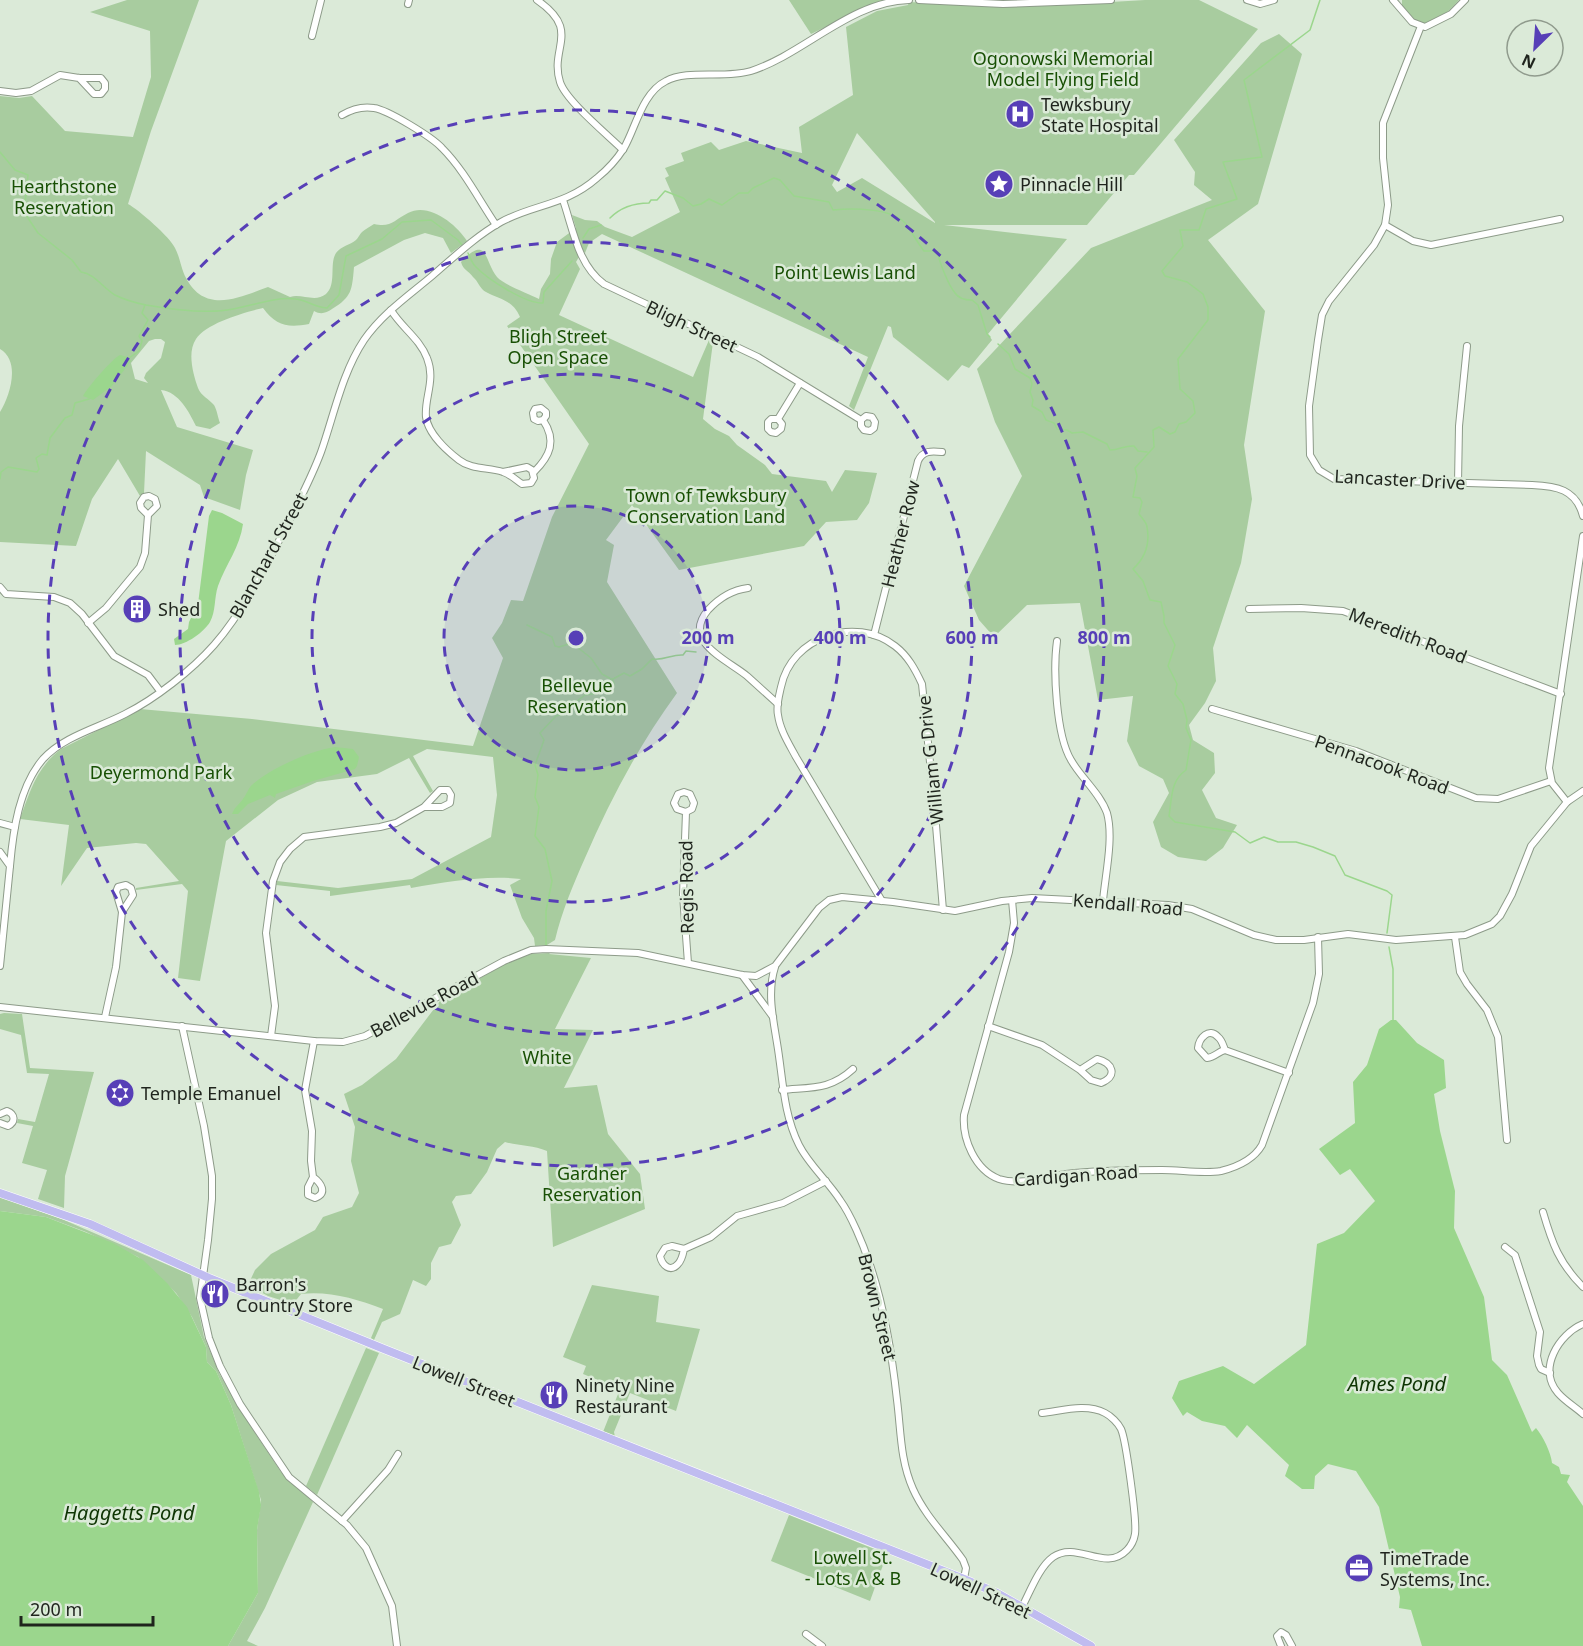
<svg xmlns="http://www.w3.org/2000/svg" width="1583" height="1646" font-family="'Noto Sans',sans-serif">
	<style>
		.green { fill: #a8cc9f; fill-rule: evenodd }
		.water { fill: #9bd68d }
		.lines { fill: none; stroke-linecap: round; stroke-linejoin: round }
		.stream { stroke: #9bd68d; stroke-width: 1.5 }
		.minor-casing { stroke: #8d9b89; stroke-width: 8 }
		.major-casing { stroke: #fff; stroke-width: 9 }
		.minor { stroke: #fff; stroke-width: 6 }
		.major { stroke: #c0bcf0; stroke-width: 8 }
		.ring { fill: none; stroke: #573fb7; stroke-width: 3; stroke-dasharray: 10 8 }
		.labels { text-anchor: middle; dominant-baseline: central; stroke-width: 5; stroke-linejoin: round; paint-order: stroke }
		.park-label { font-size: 18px; fill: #185004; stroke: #dbead8 }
		.poi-label { font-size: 18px; fill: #1f241d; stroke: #dbead8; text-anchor: start }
		.street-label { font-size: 18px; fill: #1f241d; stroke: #dbead8 }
		.water-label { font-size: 20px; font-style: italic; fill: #0e3503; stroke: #dbead8 }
		.centre { fill: #573fb7; stroke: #dbead8; stroke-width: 3 }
		.ring-label { font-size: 18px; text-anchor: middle; font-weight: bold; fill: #573fb7; stroke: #dbead8; stroke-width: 5; stroke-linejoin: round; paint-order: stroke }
	</style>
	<rect width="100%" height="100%" fill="#dbead8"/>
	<g class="green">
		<path d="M127 0H199L151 131 128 204C139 210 170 237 175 248 180 257 181 269 186 278 205 314 238 298 268 287L290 297C301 293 315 303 326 294 337 284 329 264 336 253 341 246 350 245 356 240 358 238 360 234 362 232 365 229 370 227 374 224 391 228 394 220 408 213 429 202 456 224 467 241L451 253 443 238 425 233 404 240 354 267C352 290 352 297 332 309 326 313 321 315 314 311L309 324C288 328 276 326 263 308 246 312 206 323 196 339 187 352 193 374 198 388 201 396 209 399 214 405 217 410 218 418 220 423L210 429 196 426C189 412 179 392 161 390L177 427 253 450 246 475 240 510 204 497 200 485 146 451 144 493 140 496 118 459 92 499 76 546 0 542V412C10 396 21 361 0 349V96L19 98 32 96 65 131 133 137 151 77 150 31 90 12ZM155 339H161L165 342 161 358 146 373 144 378 148 383 135 379 131 363 149 341Z"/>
		<path d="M789 0H893L866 7 811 34Z"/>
		<path d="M1145 0H1199L1258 29 1134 175H1129L1087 225H944L1067 239 988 334 992 340 969 368 962 365 948 381 893 337 891 327 888 326 854 410 849 406 868 357 602 234 589 243 585 253 583 250 576 262 580 269 559 315 693 377 709 340 713 342 703 419 715 429 729 436 737 445 765 465 772 474 826 481 832 492 845 470 877 473 869 503 857 520 826 522 804 546 679 570 632 505 606 540 614 545 607 582 677 693C639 745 610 800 585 858 573 885 562 911 555 940L547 945 535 946 534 938 522 918 510 885 521 879C484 875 448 882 411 888L410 885 330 896V891L276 885 277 881 338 888 412 879 491 837 497 795 493 757 427 749 413 756 433 791 430 793 409 758 377 774 317 782 278 800 226 841 200 981 178 978 188 891 182 884 136 890V888L179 881 146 844 136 843 87 848 61 886 69 825 20 819C30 791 37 767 61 749L140 709 252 719 473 746 503 658 492 638 502 623 511 600 523 601 552 517 589 444 507 326 520 317C512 299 500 300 486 292 480 289 478 281 473 277 469 271 463 270 461 262 488 234 484 261 497 277 504 285 528 293 539 299L541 289 550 274 551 259 557 242 576 228 572 215 585 220 597 221 605 227 632 237 680 212 665 178 669 176 665 168 684 161 681 153 711 142 719 150 746 141 802 153 799 127 853 95 846 27 877 11 908 5 909 2 964 5 1077 4ZM857 133 935 222V223L862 178 837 192 832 185Z"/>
		<path d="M1402 0H1459C1449 11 1431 31 1414 20 1409 17 1405 10 1402 6Z"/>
		<path d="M1279 34 1302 54 1258 204 1208 240 1265 311 1244 445 1252 499 1241 563 1213 648 1216 681 1205 703 1189 725 1193 740 1214 753 1215 773 1202 790 1216 818 1237 825 1223 848 1206 861 1178 857 1161 847 1153 822 1169 793 1163 779 1139 766 1127 741 1133 696 1098 700 1080 603 1027 605 994 637 979 620 964 586 1022 476 995 422 977 369 1091 248 1212 200 1194 185 1195 172 1174 140 1261 43Z"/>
		<path d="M550 953 549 954 591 958 555 1029 593 1030 564 1088 597 1085 608 1134 640 1174 645 1209 553 1247 547 1151C533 1145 519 1146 505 1142L497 1149 487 1172 471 1194 456 1196 452 1202 461 1225 451 1244 439 1247 431 1263V1279L426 1286 413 1280 400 1314 382 1322 374 1340 371 1338 383 1309C356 1299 330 1291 301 1294L293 1304 268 1296 248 1285 255 1270 271 1254 315 1230 323 1217 352 1207 359 1193 351 1161 355 1127 344 1094 362 1085 396 1059 440 1001 505 964 531 954Z"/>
		<path d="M4 1013 22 1014 30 1068 94 1072 65 1176 64 1208 38 1199 47 1170 22 1163 33 1126 17 1123 18 1119 35 1122 49 1074 27 1073 21 1035 0 1029V1014Z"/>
		<path d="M0 1197 64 1220 191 1275 204 1337 220 1375 251 1427 281 1472 313 1502 265 1608 247 1641 258 1646H228L258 1593 257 1530 261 1500 231 1405 216 1371 207 1362 206 1347 192 1317 176 1293 138 1257 86 1232 46 1217 0 1211Z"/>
		<path d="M592 1285 659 1296 656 1322 700 1329 676 1411 630 1393 614 1432 615 1437 603 1432 620 1389 583 1374 586 1366 563 1357Z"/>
		<path d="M366 1348 379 1353 317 1495 306 1486Z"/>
		<path d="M789 1515 887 1554 870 1601 771 1561Z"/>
	</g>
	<g class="water">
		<path d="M120 355 128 357 131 361 112 386 93 400 83 396C87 388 112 359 120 355Z"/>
		<path d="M212 510 222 513 243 524C240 547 226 564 218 586 214 598 216 611 210 622 204 632 186 645 175 645L174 639 188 629 189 622 198 604 209 516Z"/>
		<path d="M335 747 353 749 359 757 357 766 355 769 313 781 276 794 275 798 270 795 248 804 238 814H232C236 805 238 806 243 799 247 794 248 788 253 784 271 768 312 750 335 747Z"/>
		<path d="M1391 1020H1396L1417 1043 1444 1060 1446 1088 1434 1094 1440 1131 1455 1191 1454 1228 1484 1297 1492 1360 1507 1375 1532 1432 1536 1428C1543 1436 1551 1453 1552 1463L1559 1467 1561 1474 1570 1475 1567 1482 1583 1506V1646H1422L1411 1610 1399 1608 1400 1597 1379 1507 1356 1471 1328 1464 1315 1476 1314 1489H1302L1285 1476 1289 1465 1247 1425 1237 1438 1225 1426 1202 1421 1187 1412 1183 1416 1172 1398 1179 1381 1223 1366 1254 1384 1306 1345 1317 1244 1344 1233 1375 1201 1350 1169 1340 1175 1319 1149 1355 1123 1353 1082 1367 1065 1379 1029Z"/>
		<path d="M0 1211 46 1217 113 1243 143 1260 167 1283 187 1307 206 1347 207 1362 216 1371 231 1405 259 1492 261 1505 257 1530 258 1593 228 1646H0Z"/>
	</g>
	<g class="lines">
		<g class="stream">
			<path d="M1320 0 1310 30 1244 80 1262 157 1223 162 1237 199 1206 209 1199 230H1180L1183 246 1162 271 1165 276 1187 282 1203 294 1208 307V320L1178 359 1180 389 1193 401 1195 413 1186 422 1179 424 1175 432 1170 434 1159 427 1153 430 1154 447 1135 468 1137 476 1133 497 1140 498 1142 502 1139 514C1142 518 1147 523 1147 527 1150 543 1145 558 1133 569L1143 581 1150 600 1161 602 1164 616V623L1175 645 1168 666 1177 684 1175 694 1183 704 1187 720 1186 728 1191 740 1186 770C1170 781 1172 799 1169 816L1175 822 1235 832 1250 843 1264 837 1278 842H1296L1313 847 1335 856 1345 875 1387 891 1392 895 1387 933"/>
			<path d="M0 152 15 170 28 175 24 212 38 233 72 260 81 272C95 274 102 287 115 295 123 299 136 303 146 305 169 309 209 314 233 309 252 306 276 296 296 299 307 300 313 307 327 308L339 295 346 256 382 239 402 222 431 220 458 240 462 245"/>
			<path d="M610 218C621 207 633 203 649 203L651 200H657L665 191 683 198 693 206 701 204 709 199 722 205 739 193H748L753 188 774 178 780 180 794 196 829 202 833 210C852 208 892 208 905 223 912 232 917 242 924 251H932L938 253C939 262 949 286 955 293 959 299 965 300 972 300L978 305 987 334 990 337"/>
			<path d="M583 238 589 229 601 225"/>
			<path d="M468 253C470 257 472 263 475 266 487 279 526 304 543 303L544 292 572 261"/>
			<path d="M998 344 1009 354 1015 369 1030 378 1032 384 1030 392 1033 400 1032 406 1042 412 1046 420 1054 423 1057 429 1067 430 1072 433 1083 432 1107 444 1110 450C1120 450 1125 445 1134 446L1138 451 1147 452"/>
			<path d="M129 358 139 351 142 341 139 336 148 320 142 313 145 305"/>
			<path d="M0 479 1 472 8 467 37 472 39 469 36 458 42 454 47 455 50 438 65 418 72 415 75 403 89 399"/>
			<path d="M527 625 552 637 555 646 559 647 572 643 591 658 602 674 611 679"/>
			<path d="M613 679 624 673 630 676 642 669 652 659C664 661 672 654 683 655L686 651 696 652"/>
			<path d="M546 947V911L552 881 545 849 535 836 539 807 535 797 538 775 535 765 544 740 540 733 556 716 564 714 565 710 585 695 611 691 614 683 612 679"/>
			<path d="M1389 947 1393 969V1021"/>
		</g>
		<g class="minor-casing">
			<g id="minor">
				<path d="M537 0C582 31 549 47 560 82 566 101 608 135 623 150"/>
				<path d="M919 0 1003 4 1111 0"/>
				<path d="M1247 0 1260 4 1274 0"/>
				<path d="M1393 0 1412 22 1425 27 1451 14 1465 0"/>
				<path d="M408 4 409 0"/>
				<path d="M1421 26 1383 123V158L1388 205 1385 225 1374 245 1329 301 1322 315 1318 340 1309 406 1310 455 1319 470 1334 479 1532 485C1556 486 1576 489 1583 516"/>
				<path d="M312 36 321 0"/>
				<path d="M0 91 16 93 31 91 60 75 79 78H101L105 83V89L101 94H94L79 78"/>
				<path d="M342 115C352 109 362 106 374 108 388 110 432 137 442 148 464 170 479 200 496 225"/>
				<path d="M563 200C573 229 578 265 604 284L758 357 861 420V426L864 430 870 431 874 428 875 422 872 417 866 416 861 420"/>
				<path d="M1385 225 1413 241 1431 245 1560 219"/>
				<path d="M391 310C401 327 420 339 427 358 436 380 424 398 426 417 428 433 446 450 459 460 472 470 488 467 503 472 510 474 516 480 522 484L531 483 534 478 532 470 527 467 503 472"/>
				<path d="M778 419 782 424 781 429 776 433 771 432 768 429V422L771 419H778L800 383"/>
				<path d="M534 472C550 456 557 441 543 420L546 416V412L541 408 535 409 533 413 534 419 538 421 543 420"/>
				<path d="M1458 483 1459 426 1467 346"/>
				<path d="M0 587 6 594 54 597 70 603 82 614 114 656 148 675 160 691"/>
				<path d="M748 588C732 590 719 598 708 610 681 642 728 660 747 676 757 685 767 694 778 704"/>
				<path d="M1249 609 1301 608 1343 611 1561 694"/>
				<path d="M88 623 106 608 140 567 145 553 148 515 157 506 155 499 149 496 144 497 140 503 141 508 148 515"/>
				<path d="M874 635 918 461C923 450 932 451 942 452"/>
				<path d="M1057 641C1053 670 1056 735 1071 760 1081 778 1100 793 1107 813 1114 838 1105 876 1103 901"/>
				<path d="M1212 709 1356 751 1476 798 1498 799 1551 781"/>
				<path d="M1567 802 1552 783 1549 768 1583 536"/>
				<path d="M686 812 677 809 674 803 678 794 684 792 690 794 694 803 692 809 686 812 683 895 688 963"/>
				<path d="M0 823 15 827"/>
				<path d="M0 852 10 866 0 966"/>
				<path d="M10 866C13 831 19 787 43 759 64 736 98 728 125 714 155 699 192 670 214 645 242 613 265 568 284 531 297 505 311 479 321 452 334 415 342 373 364 340 382 314 408 296 432 276 454 257 476 236 501 222 534 204 565 206 597 178 607 170 617 159 624 148 636 127 642 93 666 81 687 69 725 79 751 71 804 54 851 1 909 0"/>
				<path d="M1012 900 1014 923 1009 952 964 1115C962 1139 975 1170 999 1179 1020 1186 1045 1177 1066 1174 1098 1170 1130 1170 1162 1170 1181 1170 1203 1174 1221 1171 1237 1167 1254 1159 1262 1145L1313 1003 1319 974 1318 937"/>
				<path d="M882 901 796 757C789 744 780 730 778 715 776 706 779 696 781 687 791 637 855 615 895 646 908 656 915 669 922 684L934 801 943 910"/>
				<path d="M1455 937 1460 972 1467 984 1487 1010 1498 1037 1507 1140"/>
				<path d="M775 967C767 992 773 1018 777 1043 783 1078 783 1113 799 1145 809 1165 828 1181 840 1200 851 1215 863 1244 869 1262 884 1305 892 1354 897 1400 901 1431 900 1460 913 1489 925 1516 946 1536 963 1560L966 1568 964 1579"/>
				<path d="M742 975 773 1017"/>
				<path d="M0 1007 314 1041 343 1042 365 1036 504 961 531 950 546 949 638 953 742 975 756 976 775 966 819 908 829 900 842 897 893 902 955 911 1002 901 1032 898 1168 905 1192 909 1254 935 1276 940H1304L1348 934 1396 940 1465 935 1492 924 1500 916 1512 894 1531 846 1567 802 1583 791"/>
				<path d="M105 1017 116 967 122 912 133 895 131 888 126 885 118 887 116 892 122 912"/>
				<path d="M182 1026 204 1126 212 1176V1199L208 1240 200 1298 209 1338 220 1366 240 1404 289 1477 347 1525 366 1548 392 1606 397 1646"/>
				<path d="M988 1026 1042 1045 1080 1070 1097 1059C1113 1063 1118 1076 1101 1083L1091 1080 1080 1070"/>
				<path d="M271 1036 275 1006 266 933 273 881 280 862 290 849 304 837 380 827 396 823 424 807H442L450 803 451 795 448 790H440L424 807"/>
				<path d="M1225 1050C1223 1045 1222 1040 1218 1037 1209 1027 1199 1038 1198 1048L1207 1058C1215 1057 1219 1051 1225 1050L1289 1073"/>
				<path d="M782 1090C812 1087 830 1090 853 1069"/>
				<path d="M0 1114 7 1111C15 1114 16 1122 8 1126L0 1123"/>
				<path d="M313 1177C321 1183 328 1193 315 1198L308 1195V1187L313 1177 311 1161 312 1131 305 1090 314 1041"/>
				<path d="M1543 1212C1552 1243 1559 1263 1583 1287"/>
				<path d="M1505 1247 1515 1255 1540 1332 1537 1356 1539 1365 1541 1369 1550 1373"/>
				<path d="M684 1249 672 1246 665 1248 660 1256C662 1265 670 1273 678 1264 682 1260 683 1254 684 1249L711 1237 737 1216 783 1203 826 1181"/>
				<path d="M1583 1324C1559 1334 1537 1369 1558 1393 1565 1401 1575 1407 1583 1414"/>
				<path d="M342 1521 388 1470 398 1454"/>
				<path d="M1022 1607C1030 1592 1039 1567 1053 1557 1077 1540 1105 1573 1127 1550 1131 1546 1134 1540 1135 1534 1137 1521 1126 1440 1121 1429 1118 1423 1111 1416 1105 1413 1086 1403 1061 1411 1042 1413"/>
				<path d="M806 1634 822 1646"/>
				<path d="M1281 1646 1277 1636 1281 1632 1286 1635 1292 1646"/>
			</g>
		</g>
		<g class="major-casing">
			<path id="major" d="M0 1193 90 1224 209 1278 384 1349 964 1579 997 1593 1091 1646"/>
		</g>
		<use href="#minor" class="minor"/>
		<use href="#major" class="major"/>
	</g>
	<circle cx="576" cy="638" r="132" fill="#573fb7" fill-opacity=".12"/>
	<g class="ring">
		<circle cx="576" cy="638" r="132"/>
		<circle cx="576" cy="638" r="264"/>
		<circle cx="576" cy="638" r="396"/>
		<circle cx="576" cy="638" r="528"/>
	</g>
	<defs>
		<g id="hospital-disc" transform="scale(1.5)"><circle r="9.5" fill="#573fb7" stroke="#dbead8"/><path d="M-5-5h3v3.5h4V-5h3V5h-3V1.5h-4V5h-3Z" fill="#fff"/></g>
		<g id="sight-disc" transform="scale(1.5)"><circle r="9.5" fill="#573fb7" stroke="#dbead8"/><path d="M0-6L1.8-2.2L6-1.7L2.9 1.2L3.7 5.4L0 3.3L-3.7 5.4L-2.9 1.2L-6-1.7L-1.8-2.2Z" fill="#fff"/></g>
		<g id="building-disc" transform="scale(1.5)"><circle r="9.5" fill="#573fb7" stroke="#dbead8"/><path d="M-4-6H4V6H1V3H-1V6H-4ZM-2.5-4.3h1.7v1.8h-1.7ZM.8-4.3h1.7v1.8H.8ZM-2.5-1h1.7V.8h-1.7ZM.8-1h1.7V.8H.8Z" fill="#fff"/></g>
		<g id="synagogue-disc" transform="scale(1.5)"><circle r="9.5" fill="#573fb7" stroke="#dbead8"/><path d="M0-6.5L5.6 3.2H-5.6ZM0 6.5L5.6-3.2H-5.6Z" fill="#fff"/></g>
		<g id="restaurant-disc" transform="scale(1.5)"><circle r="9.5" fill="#573fb7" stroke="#dbead8"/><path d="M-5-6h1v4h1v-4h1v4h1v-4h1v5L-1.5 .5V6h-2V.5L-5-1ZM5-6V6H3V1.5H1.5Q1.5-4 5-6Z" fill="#fff"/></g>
		<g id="office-disc" transform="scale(1.5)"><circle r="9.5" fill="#573fb7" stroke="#dbead8"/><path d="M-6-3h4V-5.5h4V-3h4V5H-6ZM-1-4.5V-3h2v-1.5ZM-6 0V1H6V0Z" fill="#fff"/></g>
	</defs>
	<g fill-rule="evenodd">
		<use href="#hospital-disc" x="1020" y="114"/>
		<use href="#sight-disc" x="999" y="184"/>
		<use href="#building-disc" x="137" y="609"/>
		<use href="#synagogue-disc" x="120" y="1093"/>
		<use href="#restaurant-disc" x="215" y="1294"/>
		<use href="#restaurant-disc" x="554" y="1395"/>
		<use href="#office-disc" x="1359" y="1568"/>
	</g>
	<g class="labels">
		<g class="park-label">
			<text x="1063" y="58">Ogonowski Memorial<tspan x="1063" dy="21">Model Flying Field</tspan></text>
			<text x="64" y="186">Hearthstone<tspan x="64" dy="21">Reservation</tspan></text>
			<text x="845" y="272">Point Lewis Land</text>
			<text x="558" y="336">Bligh Street<tspan x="558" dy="21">Open Space</tspan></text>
			<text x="706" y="495">Town of Tewksbury<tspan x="706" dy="21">Conservation Land</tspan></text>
			<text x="577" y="685">Bellevue<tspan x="577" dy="21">Reservation</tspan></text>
			<text x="161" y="772">Deyermond Park</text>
			<text x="547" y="1057">White</text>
			<text x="592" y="1173">Gardner<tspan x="592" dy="21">Reservation</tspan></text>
			<text x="853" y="1557">Lowell St.<tspan x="853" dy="21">- Lots A &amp; B</tspan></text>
		</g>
		<g class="poi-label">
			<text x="1041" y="104">Tewksbury<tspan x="1041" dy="21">State Hospital</tspan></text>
			<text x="1020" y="184">Pinnacle Hill</text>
			<text x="158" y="609">Shed</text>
			<text x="141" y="1093">Temple Emanuel</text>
			<text x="236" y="1284">Barron's<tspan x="236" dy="21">Country Store</tspan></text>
			<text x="575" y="1385">Ninety Nine<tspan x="575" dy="21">Restaurant</tspan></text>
			<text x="1380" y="1558">TimeTrade<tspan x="1380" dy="21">Systems, Inc.</tspan></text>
		</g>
		<g class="street-label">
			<text transform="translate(692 326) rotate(25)">Bligh Street</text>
			<text transform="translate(1400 479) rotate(3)">Lancaster Drive</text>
			<text transform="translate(900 534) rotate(-76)">Heather Row</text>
			<text transform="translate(268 555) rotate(-61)">Blanchard Street</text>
			<text transform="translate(1408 635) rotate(21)">Meredith Road</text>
			<text transform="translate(930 760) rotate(-96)">William G Drive</text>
			<text transform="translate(1382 764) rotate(20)">Pennacook Road</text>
			<text transform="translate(686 887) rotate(-91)">Regis Road</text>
			<text transform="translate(1128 904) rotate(5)">Kendall Road</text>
			<text transform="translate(424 1004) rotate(-28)">Bellevue Road</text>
			<text transform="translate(1076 1175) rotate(-4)">Cardigan Road</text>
			<text transform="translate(878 1307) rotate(76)">Brown Street</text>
			<text transform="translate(464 1381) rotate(22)">Lowell Street</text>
			<text transform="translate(981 1590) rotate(25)">Lowell Street</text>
		</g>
		<g class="water-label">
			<text x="1397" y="1383">Ames Pond</text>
			<text x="129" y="1512">Haggetts Pond</text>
		</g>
	</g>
	<circle cx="576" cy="638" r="9" class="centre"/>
	<g class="ring-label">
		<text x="708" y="644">200 m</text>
		<text x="840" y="644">400 m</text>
		<text x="972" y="644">600 m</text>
		<text x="1104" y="644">800 m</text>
	</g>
	<g transform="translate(1535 48) rotate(205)"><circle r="28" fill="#dbead8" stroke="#909b8d" stroke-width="1.5"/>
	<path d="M0-4.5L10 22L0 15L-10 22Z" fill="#573fb7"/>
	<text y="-9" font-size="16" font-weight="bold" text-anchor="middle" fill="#1f241d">N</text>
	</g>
	<path d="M21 1616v9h132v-9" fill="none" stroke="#1f241d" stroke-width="3"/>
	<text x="30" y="1616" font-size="18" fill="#1f241d" stroke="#dbead8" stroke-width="4.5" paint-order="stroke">200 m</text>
</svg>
